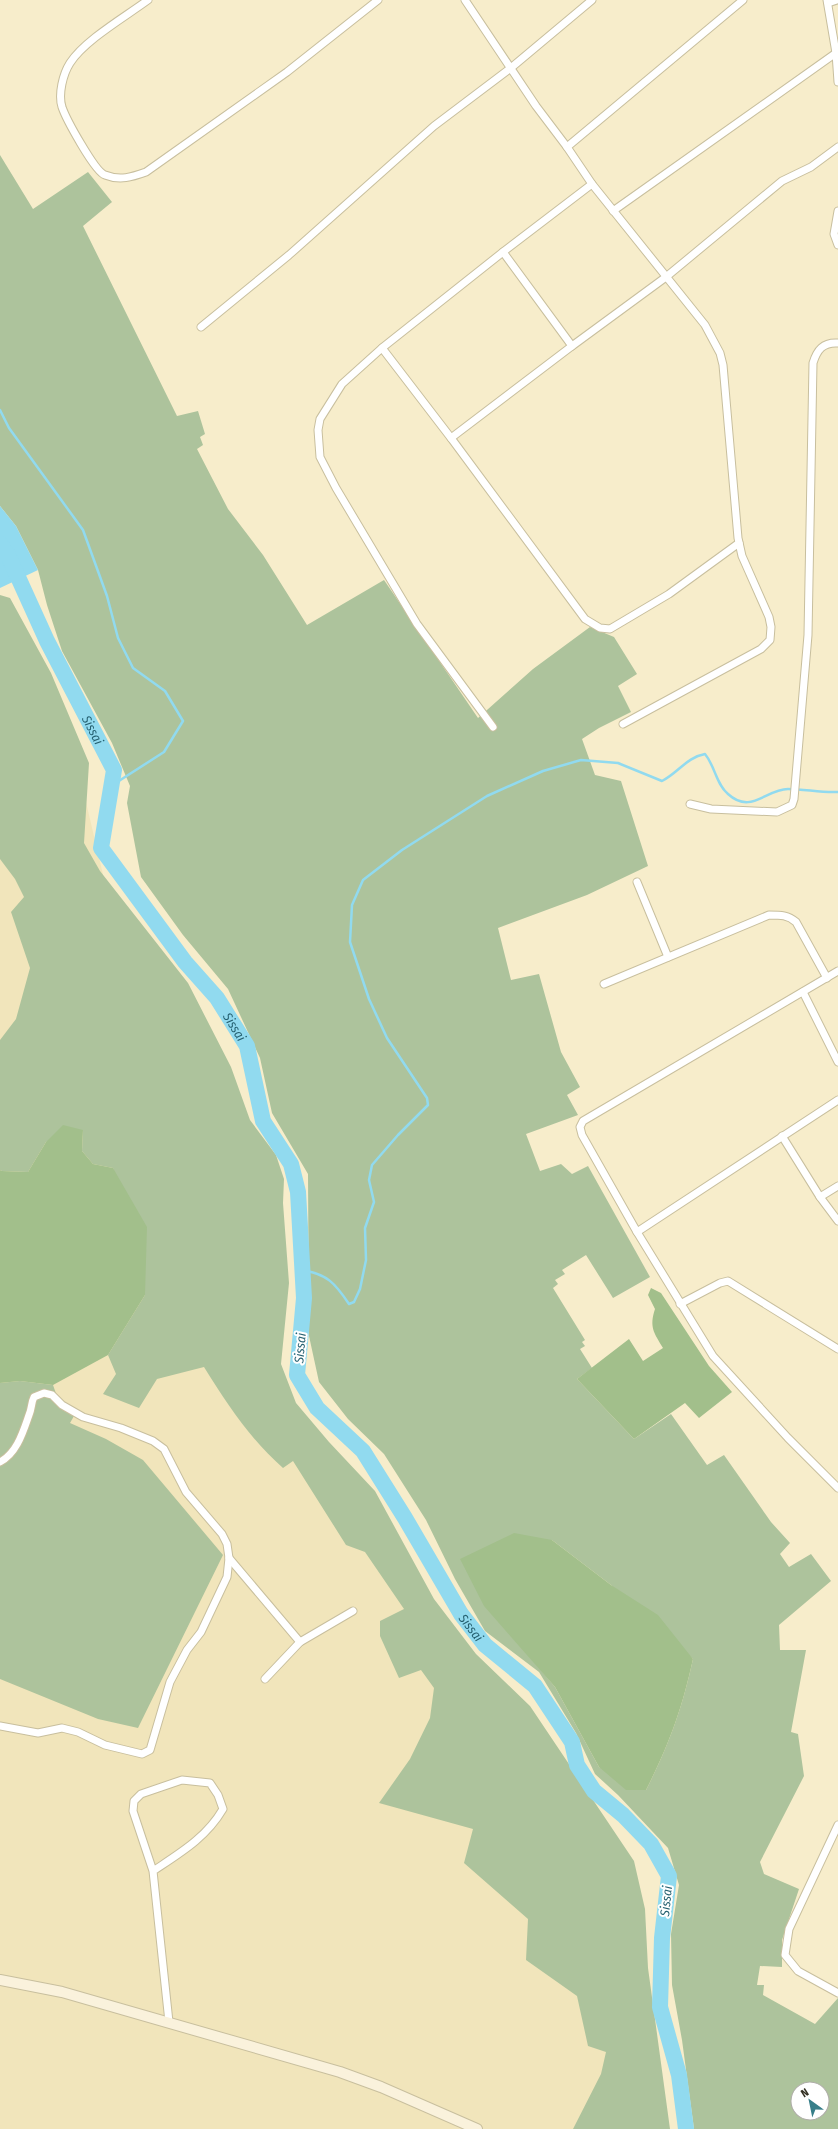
<svg xmlns="http://www.w3.org/2000/svg" width="838" height="2129" font-family="'Fira Sans Condensed',sans-serif">
	<style>
		.built { fill: #f1e5bb }
		.green { fill: #adc39c; fill-rule: evenodd }
		.forest { fill: #a2bf8b }
		.water { fill: #91daef }
		.lines { fill: none; stroke-linecap: round; stroke-linejoin: round }
		.stream { stroke: #91daef; stroke-width: 2.5 }
		.river { stroke: #91daef; stroke-width: 16 }
		.street-casing { stroke: #c8bf9e; stroke-width: 9 }
		.secondary-casing { stroke: #c8bf9e; stroke-width: 12 }
		.street { stroke: #fff; stroke-width: 7 }
		.secondary { stroke: #faf2dc; stroke-width: 10 }
		.labels { text-anchor: middle; dominant-baseline: central; stroke-width: 4; stroke-linejoin: round; paint-order: stroke }
		.water-label { font-size: 13px; font-style: italic; fill: #256070; stroke: #fff }
	</style>
	<rect width="100%" height="100%" fill="#f7edcb"/>
	<path class="built" d="M0 621 77 764 109 900 270 1370 430 1604 536 1732 628 2129H0Z"/>
	<g class="green">
		<path d="M0 155 33 209 88 172 112 202 83 226 177 416 198 411 205 434 200 437 203 445 197 449 228 509 263 555 307 625 384 580 478 718 533 669 590 627 614 637 637 674 618 686 631 712 599 728 582 739 595 775 621 781 648 866 587 895 498 928 511 980 539 974 561 1052 580 1087 567 1095 578 1115 526 1134 540 1171 561 1164 572 1174 588 1166 650 1277 613 1298 586 1255 562 1270 565 1274 555 1280 558 1284 553 1288 585 1340 582 1342 585 1346 580 1349 592 1368 577 1379 634 1439 671 1414 707 1465 724 1455 771 1522 790 1543 780 1554 789 1567 811 1554 831 1581 779 1625 780 1650H806L791 1732 798 1734 804 1776 760 1862 764 1874 799 1889 782 1940V1967L760 1966 757 1985H764L763 1995 815 2024 838 1998V2129H694L682 2040 672 1985 671 1934 679 1885 668 1848 618 1795 595 1774 576 1733 539 1672 485 1631 455 1579 426 1520 384 1454 348 1419 319 1382 309 1336 308 1174 272 1113 260 1058 228 989 183 935 141 877 127 803 130 786 112 743 62 651 47 605 38 570 16 526 0 506ZM552 1540 611 1585 693 1659C682 1709 669 1745 646 1790L599 1767 555 1687 524 1650ZM798 2089H822V2113H798Z"/>
		<path d="M0 595 10 598 51 673 89 763 84 843 100 871 188 983 231 1067 250 1120 276 1155 284 1179 283 1203 289 1283 281 1364 296 1403 329 1442 375 1491 434 1599 476 1654 530 1706 634 1861 645 1909 648 1968 670 2129H573L601 2074 606 2052 588 2046 577 1996 526 1960 528 1919 464 1863 473 1829 379 1803 410 1759 430 1718 434 1688 421 1670 399 1678 380 1636V1621L404 1609 365 1552 346 1545 293 1461 283 1468C250 1439 227 1404 204 1367L157 1379 139 1408 103 1394 116 1374 108 1355 145 1295 113 1168 93 1164 82 1151 83 1130 46 1142 28 1172 2 1171 0 1170V1040L16 1019 30 968 11 912 24 897 15 879 0 859Z"/>
		<path d="M20 1381 53 1385 61 1408 74 1416 70 1423 106 1439 143 1460 223 1555 138 1728 98 1719 0 1679V1383Z"/>
	</g>
	<g class="forest">
		<path d="M63 1125 83 1130 82 1151 93 1164 113 1168 147 1227 145 1295 108 1355 53 1385 20 1381 0 1383V1170L2 1171 28 1172 46 1142Z"/>
		<path d="M651 1288 661 1293 709 1366 732 1392 699 1418 685 1403 634 1439 577 1379 629 1339 643 1361 663 1348C654 1333 649 1327 655 1309L648 1295Z"/>
		<path d="M514 1533 552 1540 611 1585 658 1615 693 1659C682 1709 669 1745 646 1790H626L599 1767 555 1687 484 1606 460 1559Z"/>
	</g>
	<path class="water" d="M0 506 16 526 38 570 0 588Z"/>
	<g class="lines">
		<g class="stream">
			<path d="M0 410 9 428 83 530 107 596 118 638 133 668 165 691 183 721 164 752 111 786"/>
			<path d="M302 1270C327 1274 335 1283 349 1304L354 1302 360 1289 366 1260 365 1228 374 1202 369 1180 372 1165 398 1135 428 1105 427 1098 387 1038 369 999 350 942 352 905 363 880 402 850 487 796 543 771 581 760 618 763 662 781C678 773 687 757 705 754 715 766 716 784 728 794 751 815 766 789 788 789 805 789 821 793 838 792"/>
		</g>
		<path class="river" id="s1" d="M0 544 8 555 47 641 114 770 101 848 185 962 217 998 247 1046 263 1121 291 1164 298 1192 304 1298 297 1375 317 1408 363 1451 405 1518 461 1614 485 1645 535 1686 572 1742 577 1765 594 1791 623 1815 651 1844 669 1876 662 1938 660 2007 679 2075 686 2129"/>
		<g class="street-casing">
			<g id="street">
				<path d="M148 0C125 17 85 40 70 63 63 74 58 94 62 107 66 119 95 172 105 175 120 181 132 177 146 172L287 72 378 0"/>
				<path d="M465 0 536 106 567 147 592 184 705 325 720 353 723 365 738 538 742 556 769 617 771 627 770 640 761 649 623 724"/>
				<path d="M827 0 836 53 838 82"/>
				<path d="M828 3 837 0"/>
				<path d="M567 147 743 0"/>
				<path d="M613 211 836 53"/>
				<path d="M838 211 834 234 838 245"/>
				<path d="M503 252 572 346 666 277 782 181 811 167 838 147"/>
				<path d="M201 327 289 255 434 126 512 67 592 0"/>
				<path d="M382 348 451 438 572 346"/>
				<path d="M451 438 585 619 600 628 610 629 669 594 739 543"/>
				<path d="M493 727 417 624 336 488 320 457 318 430 320 419 342 384 382 348 503 252 592 184"/>
				<path d="M690 804 711 809 777 812 792 805 794 799 808 635 813 363C817 350 823 342 838 343"/>
				<path d="M637 882 668 957"/>
				<path d="M838 971 583 1121 580 1127 582 1135 637 1232 713 1356 788 1438 838 1488"/>
				<path d="M604 984 769 915C781 915 788 915 796 922L827 978"/>
				<path d="M803 992 838 1062"/>
				<path d="M782 1136 820 1197 838 1221"/>
				<path d="M820 1197 838 1186"/>
				<path d="M637 1232 838 1100"/>
				<path d="M680 1304 720 1283 728 1281 838 1349"/>
				<path d="M0 1462C17 1453 23 1432 29 1415 32 1408 31 1403 34 1397L44 1393 52 1395 62 1405 83 1417 121 1428 153 1441 164 1449 186 1492 222 1534 227 1544 229 1558 227 1577 201 1632 187 1650 170 1682 150 1750 142 1754 105 1745 78 1732 62 1728 38 1733 0 1726"/>
				<path d="M229 1558 300 1642 353 1611"/>
				<path d="M265 1679 300 1642"/>
				<path d="M838 1825 789 1929 785 1955 798 1971 838 1993"/>
				<path d="M153 1871C180 1853 206 1838 223 1809L218 1795 210 1783 182 1780 141 1794 134 1801 133 1811 153 1871 169 2022"/>
			</g>
		</g>
		<g class="secondary-casing">
			<path id="secondary" d="M0 1980 62 1992 340 2072 381 2087 477 2129"/>
		</g>
		<use href="#street" class="street"/>
		<use href="#secondary" class="secondary"/>
	</g>
	<g class="labels">
		<g class="water-label">
			<text stroke="none"><textPath href="#s1" startOffset="208">Sissai</textPath></text>
			<text stroke="none"><textPath href="#s1" startOffset="556">Sissai</textPath></text>
			<text transform="translate(300 1348) rotate(-85)">Sissai</text>
			<text stroke="none"><textPath href="#s1" startOffset="1228">Sissai</textPath></text>
			<text transform="translate(666 1901) rotate(-84)">Sissai</text>
		</g>
	</g>
	<g transform="translate(810 2101) rotate(327)"><circle r="19" fill="#ffffff" stroke="#aeaca7"/>
	<path d="M0-3L7 15L0 10L-7 15Z" fill="#377e89"/>
	<text y="-6" font-size="11" font-weight="bold" text-anchor="middle" fill="#343023">N</text>
	</g>
</svg>
